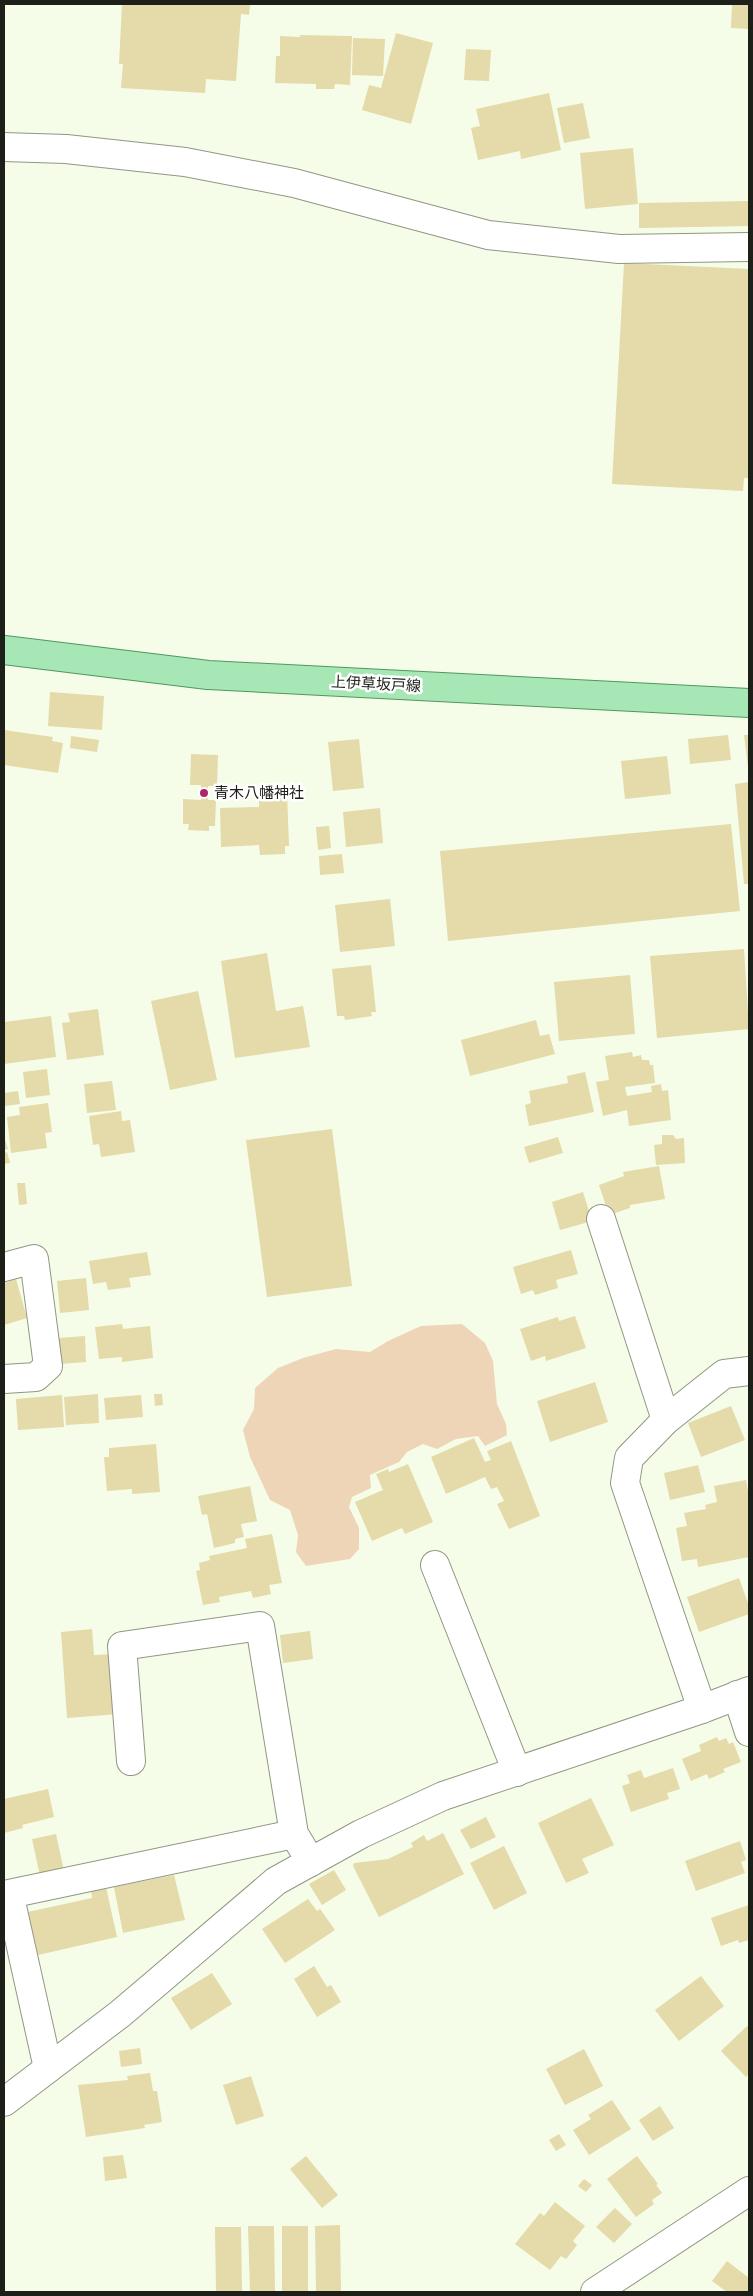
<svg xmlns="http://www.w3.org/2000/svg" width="753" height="2296" font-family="'DM Sans','Noto Sans JP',sans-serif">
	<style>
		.green { fill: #efd5b7 }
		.building { fill: #e4daaa }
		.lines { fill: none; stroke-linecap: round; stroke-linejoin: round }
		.minor-casing { stroke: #909783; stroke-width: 30 }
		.major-casing { stroke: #50975e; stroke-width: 30 }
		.minor { stroke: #fff; stroke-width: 28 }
		.major { stroke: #a7e7b5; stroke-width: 28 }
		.poi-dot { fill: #ad266a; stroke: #fff; stroke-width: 2 }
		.labels { text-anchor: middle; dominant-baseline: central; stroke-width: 5; stroke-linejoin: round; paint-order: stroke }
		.street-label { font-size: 15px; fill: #1d2018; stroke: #fff }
		.poi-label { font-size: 15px; fill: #1d2018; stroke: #fff; text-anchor: start }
	</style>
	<rect width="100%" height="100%" fill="#f5fde8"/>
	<path class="green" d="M462 1324 485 1343 493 1361 497 1404 506 1424 507 1435 485 1446 478 1436 456 1439 437 1449 423 1444 407 1452 399 1462 370 1475 371 1488 352 1497 349 1507 359 1528V1549L350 1559 306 1566 296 1552 298 1535 290 1510 270 1500 250 1457 243 1430 254 1409 255 1388 278 1368 303 1358 336 1349 370 1352 388 1341 421 1326Z"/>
	<g class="building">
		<path d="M122 4H250L249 15 241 14 236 81 206 79 205 93 121 88 123 64H119Z"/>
		<path d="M732 4H749V29L731 28Z"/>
		<path d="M396 33 433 43 411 124 362 110 369 85 381 88Z"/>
		<path d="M300 35 352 36 350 85 335 84 334 89H316V84L275 83 276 56H280V36L300 37Z"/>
		<path d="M353 38 385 39 383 76 352 75Z"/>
		<path d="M466 49 491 50 489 81 464 80Z"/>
		<path d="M549 93 561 150 521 159 520 151 478 160 471 128 480 126 476 109Z"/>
		<path d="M583 103 590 138 564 143 557 108Z"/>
		<path d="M633 148 638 204 585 209 580 153Z"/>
		<path d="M749 201V226L639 228V203Z"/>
		<path d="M624 263 749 269V478H744L743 491 612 484Z"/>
		<path d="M50 692 104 696 102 730 48 726Z"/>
		<path d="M4 730 53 737 52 741 63 743 58 773 4 765Z"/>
		<path d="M728 735 731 760 690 764 688 739Z"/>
		<path d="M744 735H749V767H748Z"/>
		<path d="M71 736 99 740 97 752 70 748Z"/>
		<path d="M359 739 364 788 333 791 328 742Z"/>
		<path d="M191 754 218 755 217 786H208V800H216L215 826H209V831L188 830 189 824H183V799L201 800V785H190Z"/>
		<path d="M667 756 671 794 625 799 621 761Z"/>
		<path d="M749 782V884H744L735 784Z"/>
		<path d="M287 793 289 846H285V854L260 855 259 845 221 847 220 808 259 807V794Z"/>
		<path d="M380 808 383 843 346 847 343 812Z"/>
		<path d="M731 824 740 911 448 941 440 851Z"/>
		<path d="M329 826 331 848 318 850 316 827Z"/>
		<path d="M342 854 344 873 320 875 319 856Z"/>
		<path d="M390 899 395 946 340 952 335 905Z"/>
		<path d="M744 949 749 1029 657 1038 650 956Z"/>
		<path d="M267 953 276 1011 303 1006 310 1047 235 1058 221 961Z"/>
		<path d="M371 965 376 1012H371L372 1016 345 1020 344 1016H337L332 969Z"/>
		<path d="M630 975 635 1034 559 1041 554 982Z"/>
		<path d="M198 991 217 1080 170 1090 151 1001Z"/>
		<path d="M98 1009 104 1055 67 1060 62 1023 70 1022 68 1013Z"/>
		<path d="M51 1016 56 1057 4 1064V1022Z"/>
		<path d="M536 1020 540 1036 549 1034 555 1054 470 1076 461 1040Z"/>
		<path d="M632 1052 633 1057 641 1055 642 1060H649L650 1065H653L655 1083 625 1087 627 1096 652 1092 651 1086 661 1084 662 1091 668 1090 671 1120 629 1126 627 1110 603 1116 596 1082 609 1080 605 1056Z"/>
		<path d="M47 1069 50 1095 26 1098 23 1072Z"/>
		<path d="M585 1072 594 1112 529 1126 525 1105 531 1103 529 1091 568 1083 567 1076Z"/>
		<path d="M112 1081 116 1110 87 1113 84 1084Z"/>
		<path d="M18 1091 20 1104 5 1106 4 1093Z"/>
		<path d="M48 1103 52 1132 45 1133 47 1148 11 1153 7 1117 20 1115 19 1107Z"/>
		<path d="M121 1111 122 1121 130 1120 135 1152 101 1157 99 1144 93 1145 89 1116Z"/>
		<path d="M332 1129 352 1286 267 1297 246 1140Z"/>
		<path d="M662 1135H673L676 1139 684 1138 685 1163 656 1165 654 1145 662 1144Z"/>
		<path d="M558 1137 563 1153 529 1163 524 1147Z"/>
		<path d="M4 1140H5L8 1149 4 1150Z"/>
		<path d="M7 1152 10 1163 4 1164V1153Z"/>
		<path d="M659 1166 665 1199 630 1205V1208L609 1215 599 1185 624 1176 623 1172Z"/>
		<path d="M17 1183H25L27 1204 19 1205Z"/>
		<path d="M583 1192 592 1221 560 1230 552 1202Z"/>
		<path d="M571 1250 578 1274 556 1280 558 1288 535 1295 533 1290 521 1294 513 1267Z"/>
		<path d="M147 1252 151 1275 129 1278 131 1287 108 1290 106 1282 93 1284 89 1261Z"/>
		<path d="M86 1278 89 1310 60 1313 57 1281Z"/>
		<path d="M16 1279 27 1318 4 1325V1283Z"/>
		<path d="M575 1316 586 1348 546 1361 545 1356 531 1361 520 1329 558 1317 559 1321Z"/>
		<path d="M122 1324 123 1329 150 1326 153 1358 122 1362V1357L99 1359 95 1327Z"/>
		<path d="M85 1336 86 1362 60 1364 59 1338Z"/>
		<path d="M595 1382 608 1422 550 1442 537 1401Z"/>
		<path d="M98 1394 99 1423 66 1425 64 1397Z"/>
		<path d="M154 1394H162L163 1405 155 1406Z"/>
		<path d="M62 1395 64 1427 18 1430 16 1399Z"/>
		<path d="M141 1395 143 1417 106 1420 104 1398Z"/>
		<path d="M731 1406 745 1440 701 1457 688 1423Z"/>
		<path d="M474 1438 485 1462 491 1460 487 1451 511 1441 540 1516 509 1529 497 1504 504 1501 497 1487 491 1489 485 1477 446 1494 431 1457Z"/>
		<path d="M156 1444 160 1492 132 1494V1489L107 1491 104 1457H109V1448Z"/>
		<path d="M408 1464 433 1522 405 1534 402 1528 372 1541 355 1502 383 1490 376 1474 388 1469 389 1472Z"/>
		<path d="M698 1465 705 1492 670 1500 664 1473Z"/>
		<path d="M746 1480 749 1497V1557L698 1567 697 1559 682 1561 676 1528 687 1526 684 1513 706 1509 705 1505 717 1502 714 1486Z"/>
		<path d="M250 1486 257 1521 241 1524 244 1537 235 1539V1543L214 1548 207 1514 202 1515 198 1496Z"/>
		<path d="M272 1534 282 1583 269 1585 271 1594 253 1598 251 1591 219 1597 220 1602 203 1605 196 1571 200 1570 199 1563 210 1560 209 1556 247 1548 245 1539Z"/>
		<path d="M739 1578 749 1606V1614L699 1632 687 1597Z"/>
		<path d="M92 1629 94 1655 114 1654 119 1714 67 1718 61 1632Z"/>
		<path d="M310 1631 313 1659 283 1663 280 1635Z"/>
		<path d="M717 1737 719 1741 726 1738 729 1744 733 1742 741 1762 723 1769 725 1772 709 1779 707 1774 691 1781 682 1759 701 1751 699 1745Z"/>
		<path d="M673 1768 680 1789 667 1793 669 1799 631 1812 622 1786 630 1783 627 1775 641 1770 644 1778Z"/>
		<path d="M48 1789 54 1817 22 1825 23 1828 4 1833V1799Z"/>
		<path d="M591 1798 614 1845 582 1859 589 1873 566 1883 538 1823Z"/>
		<path d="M486 1817 496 1837 471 1849 460 1830Z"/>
		<path d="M443 1833 464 1874 379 1917 353 1866 354 1863 388 1859 413 1847 411 1843 424 1835 427 1841Z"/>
		<path d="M56 1834 64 1871 40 1876 32 1839Z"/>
		<path d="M740 1841 746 1860 741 1862 745 1873 696 1891 685 1861Z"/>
		<path d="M504 1846 527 1893 494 1910 470 1863Z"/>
		<path d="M334 1870 346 1890 322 1905 309 1884Z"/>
		<path d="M174 1875 185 1920 123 1933 114 1887Z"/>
		<path d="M106 1887 117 1937 38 1955 28 1912 92 1898 91 1890Z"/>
		<path d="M308 1899 317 1911 320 1909 335 1930 285 1963 262 1929Z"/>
		<path d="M749 1905V1940L739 1943 738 1940 721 1946 711 1918Z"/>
		<path d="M314 1966 327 1987 331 1985 341 2002 317 2017 294 1979Z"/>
		<path d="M212 1973 232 2004 191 2030 171 1998Z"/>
		<path d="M701 1976 724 2006 679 2041 655 2010Z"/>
		<path d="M747 2026 749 2028V2074L746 2077 721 2051Z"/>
		<path d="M140 2048 142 2064 121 2067 119 2051Z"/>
		<path d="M584 2049 603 2086 565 2105 546 2069Z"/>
		<path d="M150 2073 153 2091H157L162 2122 144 2125 145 2128 86 2137 78 2085 128 2080 127 2076Z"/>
		<path d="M251 2076 264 2116 236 2125 223 2085Z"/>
		<path d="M612 2100 631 2129 589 2155 573 2130 591 2119 588 2115Z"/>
		<path d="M660 2106 674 2128 653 2141 639 2120Z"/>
		<path d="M559 2134 566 2145 556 2151 549 2140Z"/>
		<path d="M123 2155 127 2178 105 2181 103 2157Z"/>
		<path d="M306 2156 338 2195 322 2208 290 2169Z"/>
		<path d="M637 2156 658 2184 656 2185 662 2193 652 2200 654 2204 636 2217 607 2179Z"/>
		<path d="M584 2179 592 2185 586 2192 578 2186Z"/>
		<path d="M555 2202 585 2226 573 2241 577 2245 566 2259 561 2256 550 2270 515 2244 540 2213 544 2216Z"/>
		<path d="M615 2208 632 2224 614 2243 596 2227Z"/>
		<path d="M340 2225 341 2292H316L315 2226Z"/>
		<path d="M248 2226H274L275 2292H250Z"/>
		<rect x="282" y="2226" width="26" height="66"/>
		<path d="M215 2227H241L242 2292H216Z"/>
		<path d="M727 2261 749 2278V2292H727L712 2281Z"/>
	</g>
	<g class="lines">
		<g class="minor-casing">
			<g id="minor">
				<path d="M4 147 66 149 185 162 294 183 488 235 619 249 749 247"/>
				<path d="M601 1219 666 1420"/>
				<path d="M4 1267 34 1259 48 1366 36 1377 4 1379"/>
				<path d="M435 1565 517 1772"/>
				<path d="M737 1695 749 1732"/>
				<path d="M702 1709 625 1483 629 1458 666 1420 724 1374 749 1371"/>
				<path d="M131 1761 122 1646 260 1626 294 1834 311 1862"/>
				<path d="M9 1894 294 1834"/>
				<path d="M4 1903 11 1902 48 2068"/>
				<path d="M4 2102 120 2014 276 1881 361 1834 443 1796 702 1709 749 1691"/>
				<path d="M595 2292 749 2191"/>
			</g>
		</g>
		<g class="major-casing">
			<path id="major" d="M4 650 208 675 749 703"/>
		</g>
		<use href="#minor" class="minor"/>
		<use href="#major" class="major"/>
	</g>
	<circle class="poi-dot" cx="204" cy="793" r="5"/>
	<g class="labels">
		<g class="street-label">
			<text transform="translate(376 684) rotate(3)">上伊草坂戸線</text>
		</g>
		<g class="poi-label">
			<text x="214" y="793">青木八幡神社</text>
		</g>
	</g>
	<rect width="753" height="2296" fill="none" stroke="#1d2018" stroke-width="10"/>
</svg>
